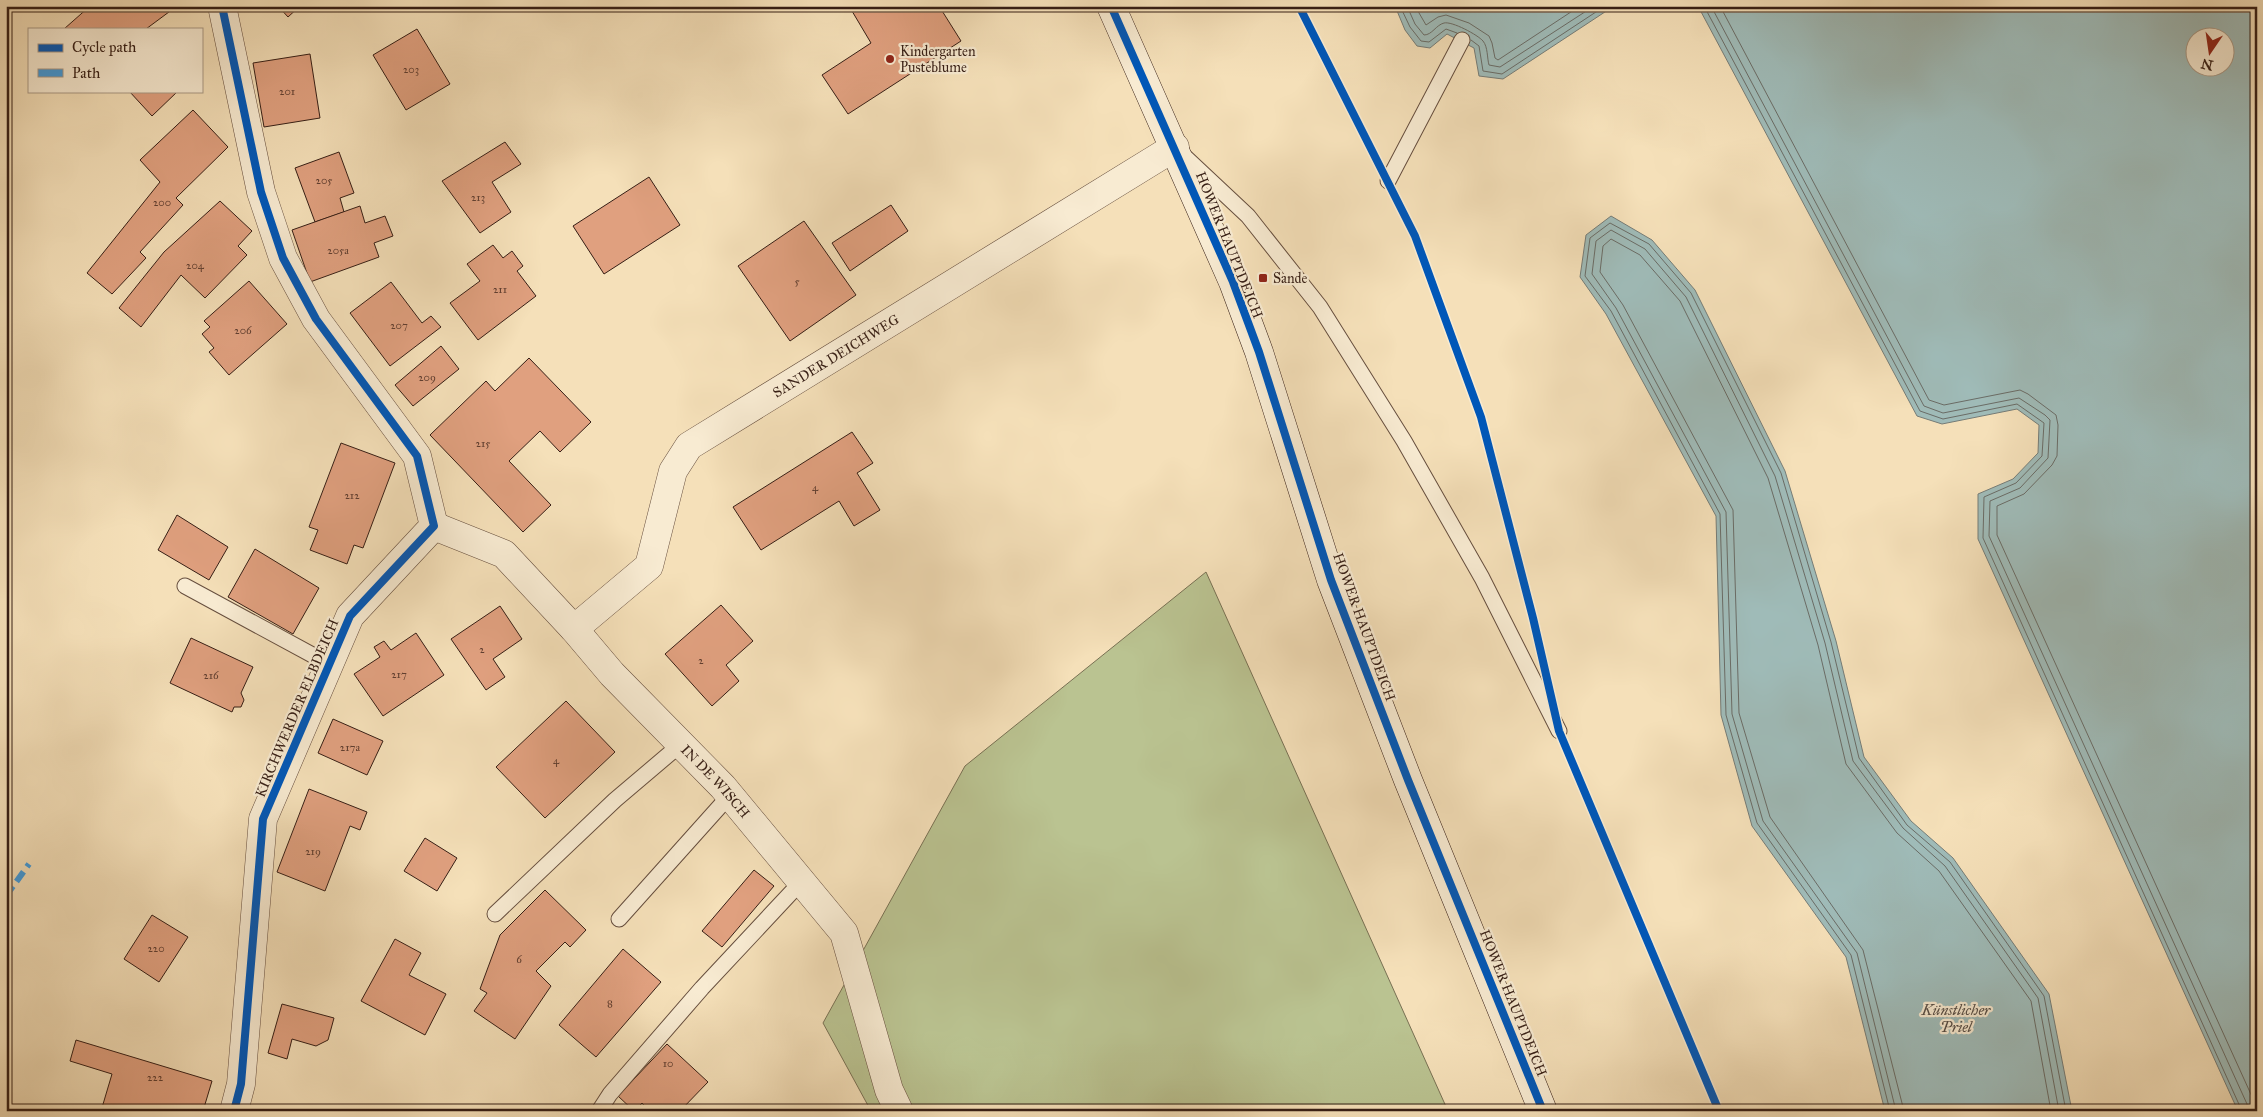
<svg xmlns="http://www.w3.org/2000/svg" width="2263" height="1117" font-family="'IM FELL Great Primer',serif">
	<style>
		.green { fill: #bac391; stroke: #787053 }
		.water { fill: #9fbbb8; stroke: #757c77; fill-rule: evenodd }
		.lines { fill: none; stroke-linecap: round; stroke-linejoin: round }
		.shore { stroke: #6a6c66; stroke-width: 1 }
		.building { fill: #e0a07f; stroke: #361e15 }
		.lane-casing { stroke: #664e3e; stroke-width: 17 }
		.street-casing { stroke: #664e3e; stroke-width: 29 }
		.secondary-casing { stroke: #361e15; stroke-width: 29 }
		.lane { stroke: #f8ebd2; stroke-width: 15 }
		.street { stroke: #f8ebd2; stroke-width: 28 }
		.secondary { stroke: #f8ebd2; stroke-width: 28 }
		.quiet { stroke: #3e9bdf; stroke-width: 6; stroke-dasharray: 12 6; stroke-linecap: butt }
		.cycleway-casing { stroke: #f8ebd2; stroke-width: 11 }
		.cycleway { stroke: #0057b8; stroke-width: 8 }
		.poi-dot { fill: #8f2418; stroke: #f8ebd2; stroke-width: 2 }
		.labels { text-anchor: middle; dominant-baseline: central; stroke-width: 4.5; stroke-linejoin: round; paint-order: stroke }
		.number-label { font-size: 11px; fill: #603e30 }
		.poi-label { font-size: 14px; fill: #361e15; stroke: #f8ebd2; text-anchor: start }
		.street-label { font-size: 14px; fill: #361e15; stroke: #f8ebd2 }
		.water-label { font-size: 15px; font-style: italic; fill: #564d46; stroke: #f8ebd2 }
	</style>
	<rect width="100%" height="100%" fill="#f5e0b9"/>
	<filter id="stains"><feTurbulence type="fractalNoise" baseFrequency=".004" numOctaves="4"/><feColorMatrix values="0 0 0 0 .2 0 0 0 0 .09 0 0 0 0 .02 0 0 0 .5 -.17"/></filter>
	<radialGradient id="worn" r=".72"><stop offset=".6" stop-color="#630" stop-opacity="0"/><stop offset="1" stop-color="#630" stop-opacity=".3"/></radialGradient>
	<path class="green" d="M1206 572 1448 1111H871L823 1023 965 766Z"/>
	<g class="water">
		<path d="M1395 6H1614L1503 79 1479 76 1474 48 1447 34 1430 48 1417 46 1405 30Z"/>
		<path d="M1695 6H2257V1111H2238L1978 539V494L2013 479 2038 453 2039 425 2017 409 1942 424 1917 416 1699 8ZM2196 38H2226V68H2196Z"/>
		<path d="M1611 216 1652 240 1695 290 1785 471 1836 641 1864 757 1911 821 1953 858 2049 994 2072 1111H1885L1846 957 1752 826 1721 715 1716 516 1606 314 1580 277 1586 235Z"/>
	</g>
	<g class="lines">
		<g class="shore">
			<path d="M1400 6 1410 27 1421 41 1429 42 1446 29 1457 33"/>
			<path d="M1407 6 1415 24 1424 35C1432 35 1436 25 1444 23 1452 21 1478 35 1483 41 1488 47 1487 58 1489 65L1500 67 1594 6"/>
			<path d="M1415 6 1426 25 1438 17 1446 15 1469 23 1489 36 1492 43 1495 58 1498 60 1580 6"/>
			<path d="M1704 6 1920 411 1943 419 2017 404 2044 423 2042 456 2016 483 1984 497 1983 538 2242 1111"/>
			<path d="M1711 6 1924 406 1943 413 2019 398 2045 415 2050 420 2048 458 2020 488 1990 501 1989 536 2247 1104 2248 1111"/>
			<path d="M1720 6 1929 400 1944 405 2020 390 2028 394 2056 415 2058 425 2057 456 2052 465 2024 494 1997 506V535L2254 1101 2256 1111"/>
			<path d="M1471 40 1479 46 1483 71 1502 74 1605 6"/>
			<path d="M1890 1111 1851 955 1757 823 1726 715 1720 514 1611 311 1585 276 1590 238 1610 223 1649 244 1691 293 1781 473 1831 642 1859 758 1907 825 1950 862 2044 996 2066 1111"/>
			<path d="M1896 1111 1857 953 1763 821 1732 714 1726 512 1616 308 1592 274 1596 241 1611 230 1645 249 1686 297 1775 476 1825 643 1853 761 1903 828 1945 866 2038 998 2059 1111"/>
			<path d="M1904 1111 1863 950 1770 817 1739 713 1733 510 1623 305 1600 272 1603 246 1611 239 1640 255 1680 301 1768 478 1818 645 1846 764 1897 833 1939 871 2031 1001 2051 1111"/>
		</g>
	</g>
	<g class="building">
		<path d="M90 6H177L146 29H64Z"/>
		<path d="M278 6H300L288 17Z"/>
		<path d="M849 6H939L961 41 848 114 822 75 871 43Z"/>
		<path d="M417 29 450 84 406 110 373 55Z"/>
		<path d="M310 54 320 118 264 127 253 63Z"/>
		<path d="M129 91H178L152 116Z"/>
		<path d="M193 110 228 147 176 198 183 205 140 252 146 258 112 294 87 273 160 182 140 160Z"/>
		<path d="M505 142 521 164 492 182 511 212 480 233 442 181Z"/>
		<path d="M339 152 354 193 340 198 344 212 315 222 295 168Z"/>
		<path d="M649 177 680 225 604 274 573 226Z"/>
		<path d="M220 201 252 231 238 246 247 255 205 298 181 275 141 327 119 308 164 252Z"/>
		<path d="M891 205 908 231 850 271 832 243Z"/>
		<path d="M360 206 365 223 385 216 393 236 374 243 379 257 310 282 292 230Z"/>
		<path d="M804 221 856 295 790 341 738 266Z"/>
		<path d="M493 245 503 258 512 251 523 266 517 271 536 296 478 340 450 303 480 281 467 264Z"/>
		<path d="M249 281 287 324 229 375 209 352 214 348 202 334 210 327 204 321Z"/>
		<path d="M391 282 422 323 431 316 441 327 390 366 350 313Z"/>
		<path d="M441 346 459 369 413 406 395 385Z"/>
		<path d="M529 358 591 422 560 452 540 431 509 461 551 505 523 532 430 435 486 381 495 391Z"/>
		<path d="M852 432 873 463 857 473 880 510 854 526 839 501 761 550 733 507Z"/>
		<path d="M341 443 395 463 363 548 354 545 347 564 310 550 318 530 309 527Z"/>
		<path d="M177 515 228 547 209 580 158 550Z"/>
		<path d="M255 549 319 588 293 634 228 597Z"/>
		<path d="M721 605 753 641 726 665 739 681 712 706 665 654Z"/>
		<path d="M500 606 522 639 493 659 505 677 486 690 451 639Z"/>
		<path d="M416 633 444 675 383 716 354 674 380 657 374 647 384 641 391 650Z"/>
		<path d="M191 638 253 667 241 693 244 700 241 707H234L232 712 170 683Z"/>
		<path d="M566 701 615 752 545 818 496 767Z"/>
		<path d="M333 719 383 741 367 775 318 753Z"/>
		<path d="M309 789 367 812 360 830 350 826 325 891 277 872Z"/>
		<path d="M425 838 457 858 437 891 404 871Z"/>
		<path d="M754 870 774 886 722 947 702 931Z"/>
		<path d="M545 890 586 930 570 947 565 942 536 971 551 986 515 1039 474 1011 487 993 480 989 500 935Z"/>
		<path d="M152 915 188 937 159 982 124 959Z"/>
		<path d="M395 939 421 953 409 975 446 994 425 1035 361 1001Z"/>
		<path d="M623 949 661 982 596 1057 559 1025Z"/>
		<path d="M282 1004 334 1018 328 1040 316 1046 292 1039 287 1059 268 1053Z"/>
		<path d="M76 1040 212 1081 203 1111H101L112 1074 70 1061Z"/>
		<path d="M667 1044 708 1082 680 1111H650L642 1103 634 1111 618 1096Z"/>
	</g>
	<g class="lines">
		<g class="lane-casing">
			<g id="lane">
				<path d="M1184 156 1248 216 1320 307 1404 441 1482 578 1559 731"/>
				<path d="M1388 181 1462 40"/>
				<path d="M185 586 329 664"/>
				<path d="M495 914 615 800 681 744"/>
				<path d="M619 919 730 795"/>
				<path d="M599 1111 610 1094 702 988 802 881"/>
			</g>
		</g>
		<g class="street-casing">
			<g id="street">
				<path d="M222 6 261 192 283 258 316 319 417 456 434 526 350 616 263 819 241 1084 234 1111"/>
				<path id="s1" d="M434 526 504 554 574 629 612 674 723 787 844 933 889 1090 899 1111"/>
				<path id="s2" d="M574 629 649 566 673 471 689 446 1175 147"/>
			</g>
		</g>
		<g class="secondary-casing">
			<path id="secondary" d="M1111 6 1233 282 1259 352 1331 580 1408 780 1543 1111"/>
		</g>
		<use href="#lane" class="lane"/>
		<use href="#street" class="street"/>
		<use href="#secondary" class="secondary"/>
		<path class="quiet" d="M6 896 29 864"/>
		<g class="cycleway-casing">
			<g id="cycleway">
				<path d="M222 6 261 192 283 258 316 319 417 456 434 526 350 616 263 819 241 1084 234 1111"/>
				<path d="M1111 6 1233 282 1259 352 1331 580 1408 780 1543 1111"/>
				<path d="M1299 6 1415 236 1481 417 1533 618 1559 731 1719 1111"/>
			</g>
		</g>
		<use href="#cycleway" class="cycleway"/>
	</g>
	<g class="poi-dot">
		<circle cx="890" cy="59" r="5"/>
		<rect x="1258" y="273" width="10" height="10" rx="2.5"/>
	</g>
	<g class="labels">
		<g class="number-label">
			<text x="411" y="69">203</text>
			<text x="287" y="91">201</text>
			<text x="324" y="180">205</text>
			<text x="478" y="197">213</text>
			<text x="162" y="202">200</text>
			<text x="338" y="250">205a</text>
			<text x="195" y="265">204</text>
			<text x="797" y="281">5</text>
			<text x="500" y="289">211</text>
			<text x="399" y="325">207</text>
			<text x="243" y="330">206</text>
			<text x="427" y="377">209</text>
			<text x="483" y="443">215</text>
			<text x="815" y="487">4</text>
			<text x="352" y="495">212</text>
			<text x="482" y="649">2</text>
			<text x="701" y="660">2</text>
			<text x="399" y="674">217</text>
			<text x="211" y="675">216</text>
			<text x="350" y="747">217a</text>
			<text x="556" y="760">4</text>
			<text x="313" y="851">219</text>
			<text x="156" y="948">220</text>
			<text x="519" y="959">6</text>
			<text x="610" y="1003">8</text>
			<text x="668" y="1063">10</text>
			<text x="155" y="1077">222</text>
		</g>
		<g class="poi-label">
			<text x="900" y="51">Kindergarten<tspan x="900" dy="16">Pusteblume</tspan></text>
			<text x="1273" y="278">Sande</text>
		</g>
		<g class="street-label">
			<text transform="translate(1229 245) rotate(68)">HOWER HAUPTDEICH</text>
			<text stroke="none"><textPath href="#s2" startOffset="398">SANDER DEICHWEG</textPath></text>
			<text transform="translate(1364 627) rotate(70)">HOWER HAUPTDEICH</text>
			<text transform="translate(297 708) rotate(-67)">KIRCHWERDER ELBDEICH</text>
			<text stroke="none"><textPath href="#s1" startOffset="386">IN DE WISCH</textPath></text>
			<text transform="translate(1513 1003) rotate(68)">HOWER HAUPTDEICH</text>
		</g>
		<g class="water-label">
			<text x="1956" y="1010">Künstlicher<tspan x="1956" dy="17">Priel</tspan></text>
		</g>
	</g>
	<rect width="2263" height="1117" fill="none" stroke="#f5e0b9" stroke-width="25"/>
	<rect x="8" y="8" width="2248" height="1102" fill="none" stroke="#361e15" stroke-width="2.5"/>
	<rect x="12" y="12" width="2238" height="1092" fill="none" stroke="#361e15"/>
	<rect x="28" y="28" width="175" height="65" fill="#f8ebd2" stroke="#aa9986"/>
	<rect x="38" y="44" width="25" height="8" fill="#0057b8" stroke="#aa9986"/>
	<text x="72" y="52" font-size="15" fill="#361e15">Cycle path</text>
	<rect x="38" y="69" width="25" height="8" fill="#3e9bdf" stroke="#aa9986"/>
	<text x="72" y="78" font-size="15" fill="#361e15">Path</text>
	<g transform="translate(2210 52) rotate(193)"><circle r="24" fill="#f8ebd2" stroke="#aa9986"/>
	<path d="M0-4L9 19L0 12L-9 19Z" fill="#8f2418"/>
	<text y="-8" font-size="14" font-weight="bold" text-anchor="middle" fill="#361e15">N</text>
	</g>
	<rect width="100%" height="100%" filter="url(#stains)"/>
	<rect width="100%" height="100%" fill="url(#worn)"/>
</svg>
